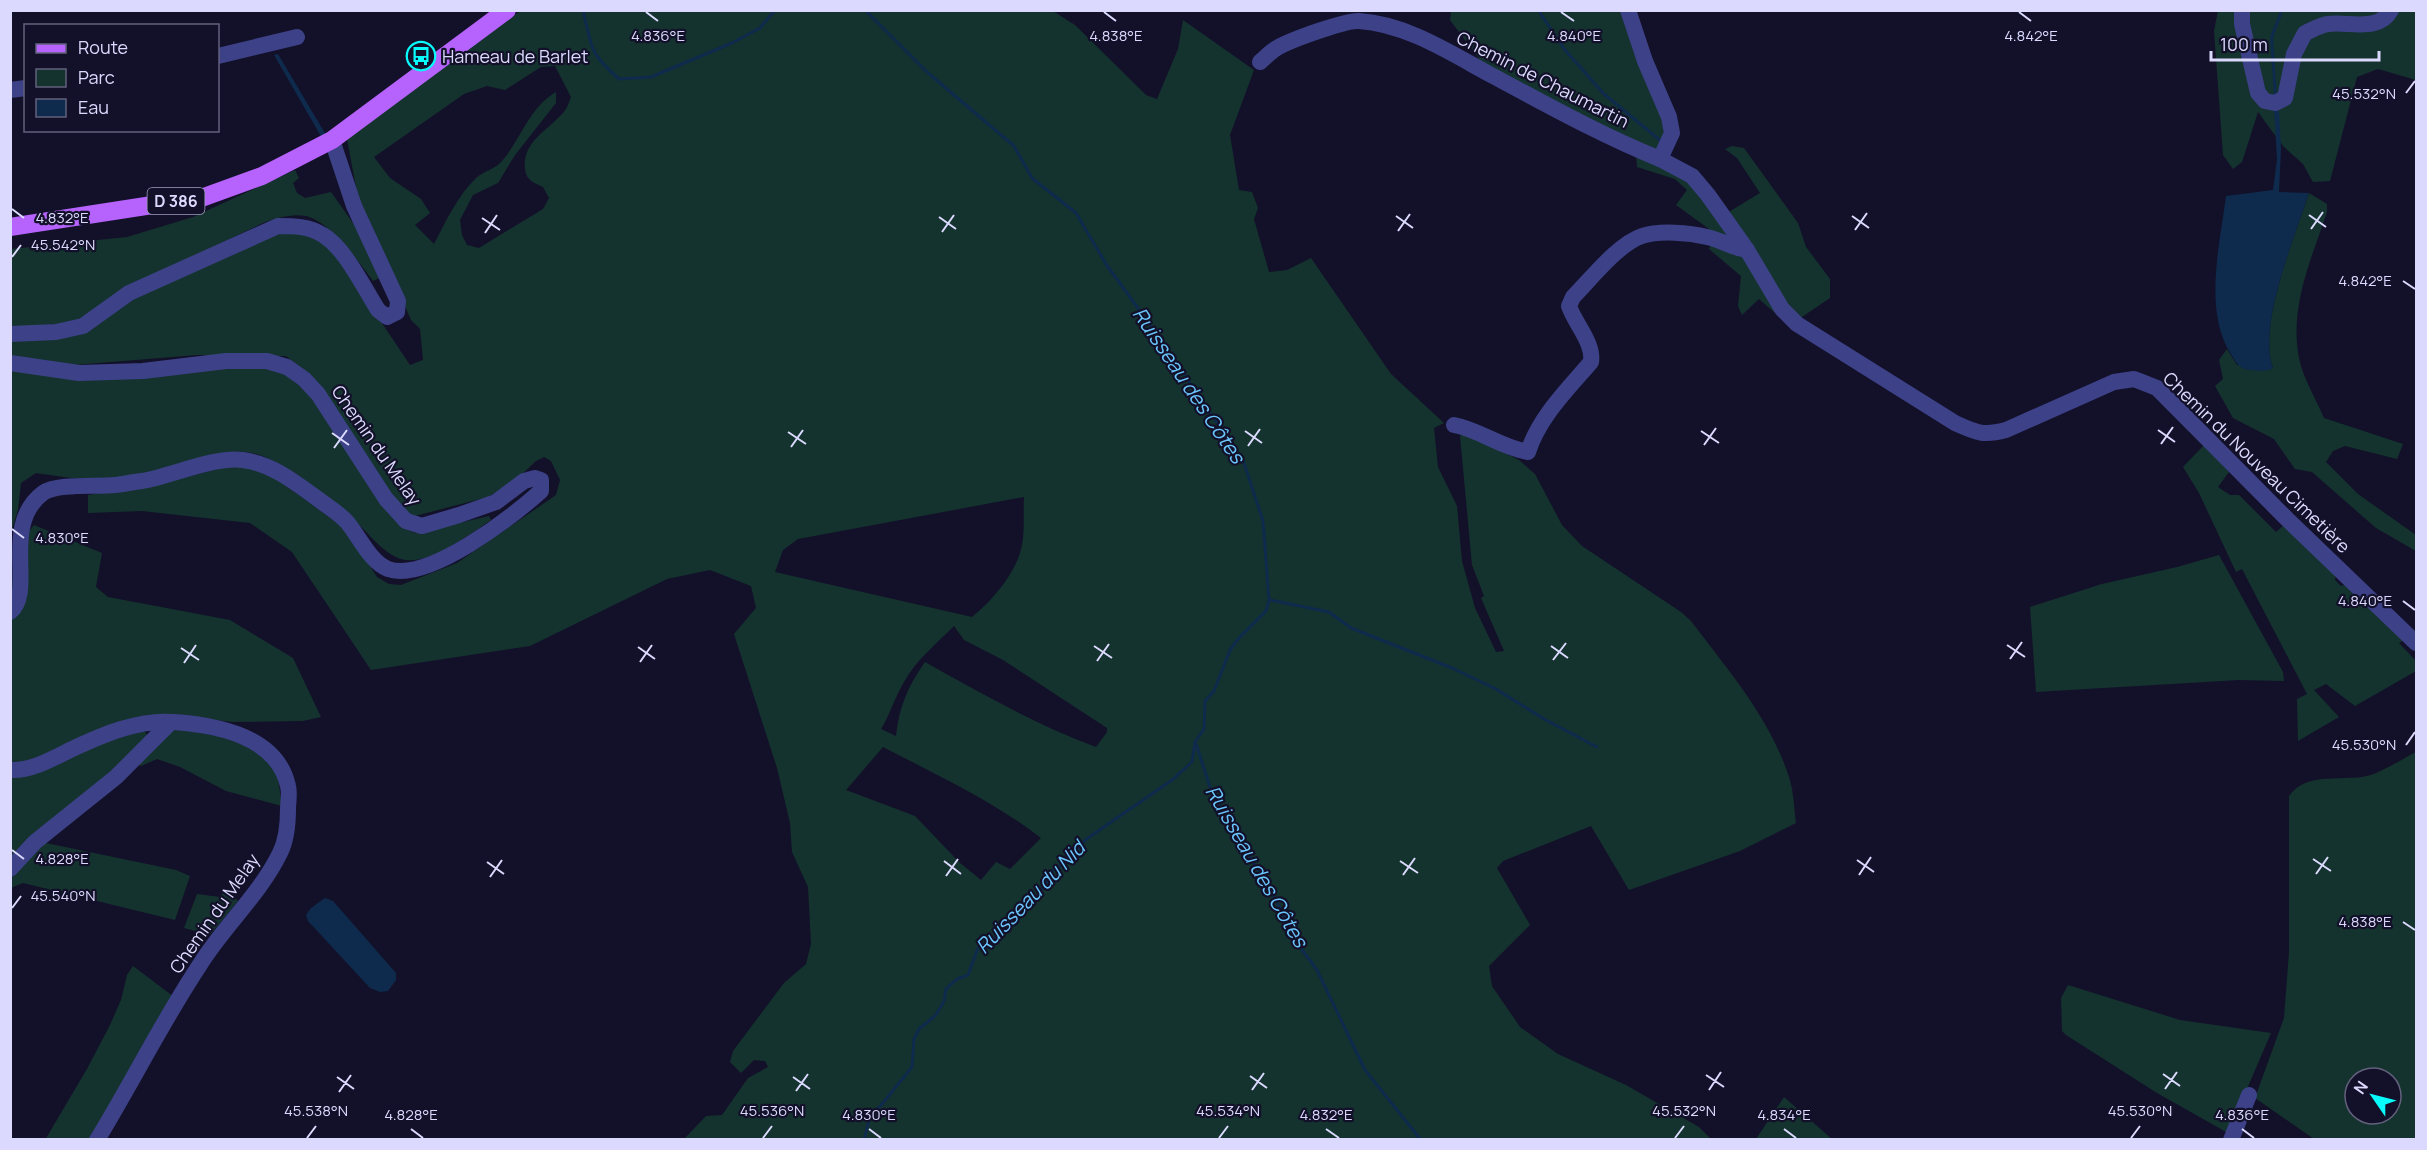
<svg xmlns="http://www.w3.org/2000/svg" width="2427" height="1150" font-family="Manrope,sans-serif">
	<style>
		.green { fill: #14332f; fill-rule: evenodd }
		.water { fill: #0e2a4c }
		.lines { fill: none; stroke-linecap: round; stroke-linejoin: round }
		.stream { stroke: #0e2a4c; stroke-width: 3 }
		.minor { stroke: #3d4188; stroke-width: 16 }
		.major { stroke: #b563fc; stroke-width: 18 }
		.ticks { fill: none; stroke: #dbdafe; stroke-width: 2 }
		.labels { text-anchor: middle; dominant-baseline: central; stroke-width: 4.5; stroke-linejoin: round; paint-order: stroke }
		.shield { fill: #131129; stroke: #9f9ebe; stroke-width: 1.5 }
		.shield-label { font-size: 16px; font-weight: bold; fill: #dbdafe }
		.poi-label { font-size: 18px; fill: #dbdafe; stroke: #131129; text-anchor: start }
		.street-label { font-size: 18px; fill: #dbdafe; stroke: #131129 }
		.water-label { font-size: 20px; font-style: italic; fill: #6ac6fd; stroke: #131129 }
		.ticks-label { font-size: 15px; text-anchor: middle; fill: #dbdafe; stroke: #131129; stroke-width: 4.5; stroke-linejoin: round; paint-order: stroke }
	</style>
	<rect width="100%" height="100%" fill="#131129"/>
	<g class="green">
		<path d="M520 11H1053L1075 25 1146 95 1157 99 1178 49 1183 20 1254 70 1230 135 1239 190 1252 192 1258 208 1254 219 1269 272 1287 270 1311 258 1391 374 1444 423 1434 428 1438 467 1457 506 1462 561 1475 608 1496 652 1504 651 1481 598 1484 596 1472 565 1460 436 1464 433 1519 460 1535 474 1562 525 1582 546 1681 612 1691 621C1728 670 1770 718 1789 777 1794 792 1794 809 1796 823L1740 851 1629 890 1591 826 1503 861 1497 868 1530 925 1489 966 1492 986 1520 1027 1558 1054 1626 1085 1699 1127 1711 1139H684L706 1116 722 1115 748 1078 768 1067 765 1061 754 1060 741 1073 730 1062 733 1051 784 983 806 964 811 944 808 887 792 852 790 823 777 768 734 634 756 608 751 586 710 570 667 579 530 646 371 670 292 552 250 523 142 511 88 513V495L163 483 226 467 246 466 271 475 346 529 377 577 389 584 401 585 457 563 556 495 560 480 551 461 544 457 536 461 516 480 488 497 415 516 405 513 314 379 286 356 197 355 74 365 11 357 10 339 66 336 137 296 280 232C303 233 317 238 335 253L410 365 423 360 420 329 411 320 358 198 347 139ZM555 66 571 97C569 102 567 109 563 113 547 131 522 142 525 169 526 180 534 183 543 187L549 198 543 209 479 248 467 245 462 235 460 220 473 195 498 183 515 155 556 103V92C530 107 521 138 503 160 496 169 484 171 476 178 457 197 446 221 434 244L415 225 430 213 421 199 390 178 374 157 464 94 487 86 505 90 541 67ZM1024 497C1023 512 1025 530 1022 545 1017 572 993 600 972 617L775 572 783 550 798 539ZM954 626 964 640 1003 660 1107 728V732L1096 747C1036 725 981 693 925 662 908 686 899 707 896 736L881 729C890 714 895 697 904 682 916 660 937 643 954 626ZM883 747C937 775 993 801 1041 838L1010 869 996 862 981 880 960 863 915 816 846 790Z"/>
		<path d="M1448 11H1624L1665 128 1660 150 1641 146 1482 63 1450 20 1451 13Z"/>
		<path d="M2218 11H2416V80L2378 69 2357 77 2330 181 2313 182 2303 164 2283 146 2258 112 2242 162 2233 169 2223 155 2214 31Z"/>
		<path d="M1732 146 1744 148 1798 223 1806 247 1830 279V298L1799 319 1787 307 1727 213 1760 193 1737 158 1725 149Z"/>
		<path d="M1636 155 1691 181 1737 244 1716 234 1676 205 1687 190 1675 179 1637 167Z"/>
		<path d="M295 170 299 178 293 183 297 193 305 198 331 192 370 247 382 277 373 281C358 261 336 230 314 219 299 211 277 218 263 223L125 289 92 313 71 323 11 327V249L127 237 193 217Z"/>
		<path d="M2309 193 2327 204V212C2311 260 2289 307 2299 358 2303 378 2316 399 2324 418L2403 444 2397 459 2345 446 2333 451 2326 462 2358 494 2416 535V551L2376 528 2312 472 2295 469 2274 439 2233 418 2215 386 2223 379 2219 360 2227 349 2237 365 2273 368C2257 326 2295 236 2309 193Z"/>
		<path d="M1712 242 1744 255 1777 310 1775 313 1759 299 1742 315 1738 306 1741 276 1709 249Z"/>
		<path d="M258 364 274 368 291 378 313 397 405 529 416 533 489 516 491 520C470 534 432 563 406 560 386 558 368 532 353 519 330 498 276 454 246 452 209 449 172 469 136 476 103 483 69 478 36 473L21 483 18 510 11 533 13 595 11 605V368Z"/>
		<path d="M2205 444 2229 472 2218 487 2230 495H2239L2276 532 2285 524 2336 574 2335 580 2341 586 2347 584 2404 640 2399 643 2416 661V671L2355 706 2326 684 2314 690 2339 717 2298 741 2297 699 2307 694 2242 569 2236 572 2199 493 2183 467Z"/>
		<path d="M34 525 102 553 96 587 108 597 230 620 293 658 321 717 303 721 233 722 160 714 30 764H11L10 621 19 612 28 533Z"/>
		<path d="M2219 555 2283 672 2284 681 2239 680 2036 692 2030 607 2102 584 2177 567Z"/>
		<path d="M142 728 148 736 112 772 11 863V776Z"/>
		<path d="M174 728 243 741 272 764 278 778 282 806 226 791 180 767 157 759 141 766 136 763Z"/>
		<path d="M2416 752V1139H2314L2255 1098 2284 1018 2289 952V796C2308 769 2347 784 2374 774 2388 768 2403 759 2416 752ZM2355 1078H2391V1114H2355Z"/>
		<path d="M41 842 176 870 190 876 175 920 23 883 11 888V876Z"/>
		<path d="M225 889 238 901 210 935 184 928 197 894 220 897Z"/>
		<path d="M133 966 174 997 90 1139 45 1140 87 1069 110 1025 121 1000 127 975Z"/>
		<path d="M2068 985 2180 1020 2271 1033 2228 1133 2157 1093 2066 1035 2062 1031 2061 998Z"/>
		<path d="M1784 1097 1832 1139H1756Z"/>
	</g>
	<g class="water">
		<path d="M2280 11H2283L2273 38 2277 97H2274L2270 37Z"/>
		<path d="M278 54 326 135 322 138 274 55Z"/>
		<path d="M2274 110 2279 111 2281 149 2279 192 2309 193C2295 236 2257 327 2273 368 2266 372 2259 371 2251 370 2240 370 2236 363 2231 354 2203 312 2220 243 2226 196L2273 190 2277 159Z"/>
		<path d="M325 898 333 901 396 973V980L388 991 380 992 370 988 308 921 306 915 311 908Z"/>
	</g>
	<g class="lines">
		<g class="stream">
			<path d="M583 10C592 47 588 52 619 79L651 77 732 43 760 28 775 10"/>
			<path d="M1538 10 1565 50 1604 94 1661 141"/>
			<path d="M1270 600 1329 612 1351 628 1452 668 1496 689 1544 719 1597 747"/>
			<path d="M1196 744 1213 796 1272 893 1300 947 1317 970 1365 1070 1421 1140"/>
			<path d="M864 1140 869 1120 912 1067 914 1039 919 1029 936 1015 944 1001 946 989 957 979 968 975 978 948 996 937 999 927C1017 917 1047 891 1052 871L1070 859 1085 840 1172 780 1192 762 1195 742 1204 729 1205 701 1214 691 1230 650 1239 638 1266 611 1269 600 1263 521 1244 463 1161 340 1106 264 1076 213 1032 178 1014 146 927 72 865 10"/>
			<path d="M1445 1140H1489"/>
		</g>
		<g class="minor">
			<path d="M2242 10V24L2258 93 2265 101 2275 103 2285 98 2294 54 2305 33C2312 30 2320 25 2328 24 2348 21 2379 33 2391 10"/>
			<path d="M218 56 297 37"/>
			<path d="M1260 62C1266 57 1271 51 1277 48 1290 40 1346 20 1359 21 1407 24 1452 54 1493 76 1547 105 1603 136 1660 159L1672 133 1669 117 1645 61 1628 10"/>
			<path d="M10 90 26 88"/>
			<path d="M1660 159 1692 176 1708 195 1747 250 1782 309 1797 324 1955 423C1977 433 1983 436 2006 430L2114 382 2134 379 2157 388 2287 519 2416 643"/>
			<path d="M10 334 56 332 83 326 129 293 278 226C293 226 309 226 323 235 345 248 364 288 378 310L387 317 397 312 398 301 354 206 332 140"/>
			<path d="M10 363 79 373 143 371 226 361H267L287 367 304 379 318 394 386 499 406 521 422 526 459 515 496 502 524 481 535 478 541 480V491C513 516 428 583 388 569 370 562 359 536 347 522 340 514 330 508 322 502 297 484 274 464 243 460 215 456 171 476 142 481 133 482 124 484 115 485 97 487 57 483 43 493 0 525 36 592 10 612"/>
			<path d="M1454 425C1480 430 1500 447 1528 452 1539 417 1568 389 1591 362 1594 343 1575 324 1569 306L1573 297C1591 279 1618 244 1642 236 1660 230 1690 233 1707 237 1721 240 1733 248 1747 250"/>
			<path d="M10 770C31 771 52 759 70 750 102 735 138 719 174 722 217 725 277 736 288 786 290 793 288 802 288 809 288 823 287 839 280 853 260 894 225 925 201 963 163 1020 133 1081 97 1140"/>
			<path d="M10 869 35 842 116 777 171 722"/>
			<path d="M2231 1140 2249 1095"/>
		</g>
		<path class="major" d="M10 227 204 197 262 176 332 140 507 10"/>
	</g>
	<path class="ticks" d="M646 12 658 21M1104 12 1116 21M1561 12 1574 21M2019 12 2031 21M2406 93 2415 81M12 209 24 218M2309 215 2326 227M1396 216 1413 228M1852 216 1869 228M939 217 956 229M482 218 500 230M2311 229 2323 212M1855 230 1867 213M1398 231 1410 214M942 232 954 215M485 233 497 215M12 257 21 245M2403 281 2415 289M2158 430 2175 442M1245 431 1262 443M1701 431 1719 443M788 432 806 444M332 433 349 445M2161 444 2173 427M1704 445 1716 428M1248 446 1260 429M791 447 803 430M334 448 347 430M12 529 24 538M2403 601 2415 610M2007 645 2025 657M1094 646 1112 658M1551 646 1568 658M638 647 655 659M181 648 199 660M2010 659 2022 642M1553 660 1566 643M1097 661 1109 644M640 662 652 645M184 663 196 645M2406 745 2415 732M12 850 24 859M2313 859 2331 871M1857 860 1874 872M944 861 961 874M1400 861 1418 873M487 862 504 874M2316 874 2328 857M1403 875 1415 858M1859 875 1871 857M946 876 958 859M490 877 502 860M12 908 21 896M2403 922 2415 930M2163 1074 2180 1086M1706 1075 1724 1087M1250 1076 1267 1088M337 1077 354 1089M793 1077 810 1089M2165 1089 2177 1072M1252 1090 1264 1073M1709 1090 1721 1072M796 1091 808 1074M339 1092 351 1075M411 1129 423 1138M869 1129 881 1138M1326 1129 1339 1138M1784 1129 1796 1138M2242 1129 2254 1138M307 1138 316 1126M763 1138 772 1126M1219 1138 1228 1126M1675 1138 1684 1126M2131 1138 2140 1126"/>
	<defs>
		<g id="bus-ring" transform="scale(1.5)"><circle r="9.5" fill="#131129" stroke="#09fafb" stroke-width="1.5"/><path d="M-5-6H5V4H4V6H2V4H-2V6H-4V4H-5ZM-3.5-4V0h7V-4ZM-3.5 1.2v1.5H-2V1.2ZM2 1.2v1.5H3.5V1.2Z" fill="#09fafb"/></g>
	</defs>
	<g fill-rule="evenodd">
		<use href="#bus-ring" x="421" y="56"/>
	</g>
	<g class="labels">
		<rect class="shield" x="147.5" y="188" width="57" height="26" rx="4.5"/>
		<g class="shield-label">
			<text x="176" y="201">D 386</text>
		</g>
		<g class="poi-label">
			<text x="442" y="56">Hameau de Barlet</text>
		</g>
		<g class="street-label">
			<text transform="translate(1543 79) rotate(27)">Chemin de Chaumartin</text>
			<text transform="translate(377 445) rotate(55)">Chemin du Melay</text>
			<text transform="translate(2257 462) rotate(44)">Chemin du Nouveau Cimetière</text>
			<text transform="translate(214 913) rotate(-55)">Chemin du Melay</text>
		</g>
		<g class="water-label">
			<text transform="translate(1189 385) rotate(56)">Ruisseau des Côtes</text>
			<text transform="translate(1257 866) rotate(60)">Ruisseau des Côtes</text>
			<text transform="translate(1030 897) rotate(-46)">Ruisseau du Nid</text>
		</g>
	</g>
	<g class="ticks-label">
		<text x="1574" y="41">4.840°E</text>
		<text x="658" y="41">4.836°E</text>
		<text x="1116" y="41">4.838°E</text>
		<text x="2031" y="41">4.842°E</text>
		<text x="2364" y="99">45.532°N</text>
		<text x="62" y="223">4.832°E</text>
		<text x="63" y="250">45.542°N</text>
		<text x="2365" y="286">4.842°E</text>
		<text x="62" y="543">4.830°E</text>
		<text x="2365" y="606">4.840°E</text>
		<text x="2364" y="750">45.530°N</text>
		<text x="62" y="864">4.828°E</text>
		<text x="63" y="901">45.540°N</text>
		<text x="2365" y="927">4.838°E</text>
		<text x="316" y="1116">45.538°N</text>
		<text x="772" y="1116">45.536°N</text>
		<text x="1228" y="1116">45.534°N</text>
		<text x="1684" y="1116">45.532°N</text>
		<text x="2140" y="1116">45.530°N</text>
		<text x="411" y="1120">4.828°E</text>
		<text x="869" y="1120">4.830°E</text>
		<text x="1326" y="1120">4.832°E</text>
		<text x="1784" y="1120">4.834°E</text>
		<text x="2242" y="1120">4.836°E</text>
	</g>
	<rect width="2427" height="1150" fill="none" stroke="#dbdafe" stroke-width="24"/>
	<rect x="24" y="24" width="195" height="108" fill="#131129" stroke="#63617e" stroke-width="1.5"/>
	<rect x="36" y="44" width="30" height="9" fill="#b563fc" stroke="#63617e" stroke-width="1.5"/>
	<text x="78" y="54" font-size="18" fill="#dbdafe">Route</text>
	<rect x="36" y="69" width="30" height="18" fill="#14332f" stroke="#63617e" stroke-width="1.5"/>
	<text x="78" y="84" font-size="18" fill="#dbdafe">Parc</text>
	<rect x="36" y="99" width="30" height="18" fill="#0e2a4c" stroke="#63617e" stroke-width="1.5"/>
	<text x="78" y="114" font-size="18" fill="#dbdafe">Eau</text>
	<g transform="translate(2373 1096) rotate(305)"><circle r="28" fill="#131129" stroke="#63617e" stroke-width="1.5"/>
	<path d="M0-4.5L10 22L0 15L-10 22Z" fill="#09fafb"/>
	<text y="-9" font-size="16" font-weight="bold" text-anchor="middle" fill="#dbdafe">N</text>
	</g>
	<path d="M2211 51v9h168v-9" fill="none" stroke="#dbdafe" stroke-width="3"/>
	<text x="2220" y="51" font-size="18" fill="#dbdafe" stroke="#131129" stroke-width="4.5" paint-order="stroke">100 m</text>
</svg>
